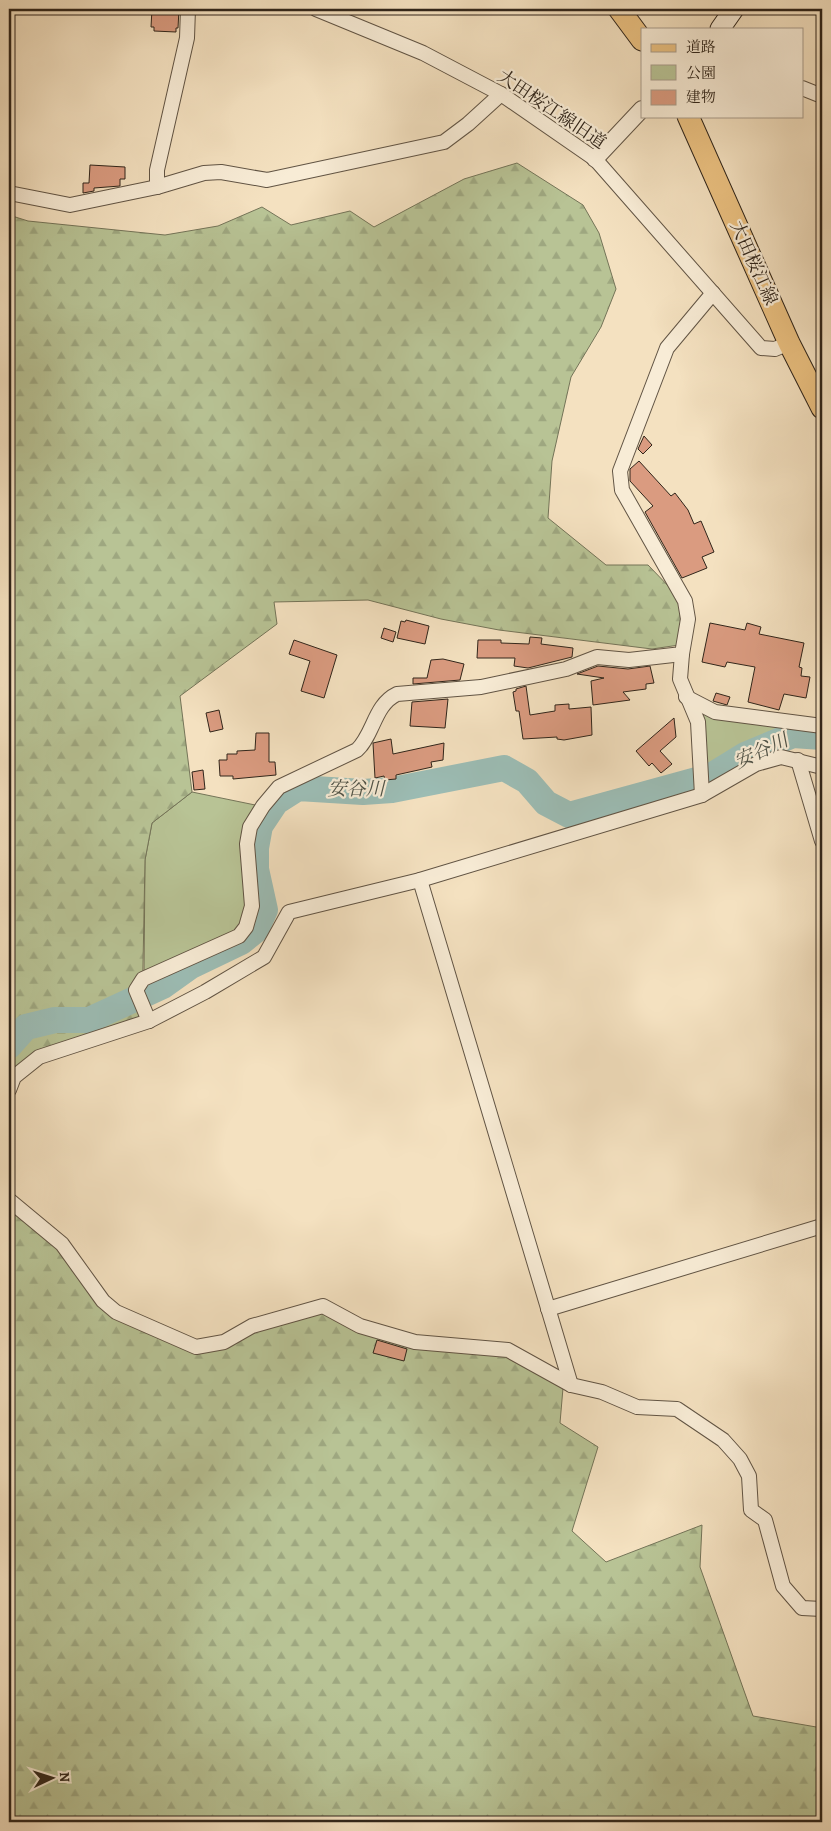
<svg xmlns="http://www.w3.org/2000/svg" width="831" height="1831" font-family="Alegreya,'Noto Serif JP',serif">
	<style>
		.green { fill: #b8c395; stroke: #747458 }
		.forest { fill: url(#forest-firs); stroke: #747458 }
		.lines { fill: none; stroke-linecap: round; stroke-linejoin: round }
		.river { stroke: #9cbdb5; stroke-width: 26 }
		.building { fill: #da9b80; stroke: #30251a }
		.minor-casing { stroke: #615444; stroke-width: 16 }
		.tertiary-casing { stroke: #615444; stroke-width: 18 }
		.secondary-casing { stroke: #30251a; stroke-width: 21 }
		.primary-casing { stroke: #30251a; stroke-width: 23 }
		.minor { stroke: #f8ecd6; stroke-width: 14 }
		.tertiary { stroke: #f8ecd6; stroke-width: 16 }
		.secondary { stroke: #f8ecd6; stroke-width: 19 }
		.primary { stroke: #eac080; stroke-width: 21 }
		.labels { text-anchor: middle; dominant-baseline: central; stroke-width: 4.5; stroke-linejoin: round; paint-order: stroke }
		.street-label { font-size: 18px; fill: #30251a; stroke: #f8ecd6 }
		.water-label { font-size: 19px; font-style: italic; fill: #505348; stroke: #f8ecd6 }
	</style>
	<defs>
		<pattern id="forest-firs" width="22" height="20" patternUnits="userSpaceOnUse" patternTransform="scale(1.25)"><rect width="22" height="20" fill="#b8c395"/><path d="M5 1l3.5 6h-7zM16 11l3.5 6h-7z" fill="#9ea780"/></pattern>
	</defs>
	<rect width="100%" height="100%" fill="#f4e1c0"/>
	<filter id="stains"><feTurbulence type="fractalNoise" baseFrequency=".004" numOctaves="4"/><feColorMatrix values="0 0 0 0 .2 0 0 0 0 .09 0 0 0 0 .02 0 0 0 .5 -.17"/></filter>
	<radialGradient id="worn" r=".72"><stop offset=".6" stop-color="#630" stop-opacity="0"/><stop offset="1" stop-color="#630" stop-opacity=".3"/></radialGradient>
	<g class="green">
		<path d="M702 712 822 730V735L794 730 776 740 754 746 702 772Z"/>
		<path d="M192 792 260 806 248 824 249 910 240 930 144 975 145 860 152 823Z"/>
	</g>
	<g class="forest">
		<path d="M517 163 583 205 599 233 616 289 601 327 571 377 552 461 548 518 606 565H648L676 594 682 604 679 645 652 649 499 630 441 619 368 600 274 602 277 624 180 696 192 792 152 823 145 860 142 1018 37 1055 9 1079V215L28 221 165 235 218 226 262 207 291 225 350 211 374 227 464 179Z"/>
		<path d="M9 1205 59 1246 99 1302 199 1350 321 1309 356 1329 512 1355 563 1388 560 1423 598 1447 572 1531 606 1562 702 1525 700 1567 753 1716 822 1728V1822H9Z"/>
	</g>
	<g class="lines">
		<path class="river" d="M9 1046 26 1027 55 1020H89L163 986 191 966 241 942 256 930 265 910 256 869V848L260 826 276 802 298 788 363 792 392 790 504 768 527 781 546 803 569 815 711 776 745 755 793 735 822 737"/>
	</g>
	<g class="building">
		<path d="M152 9H179L178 28H176V32L154 31V27H151Z"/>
		<path d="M90 165 125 167V179H120V186L94 188V191L83 193V183H89Z"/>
		<path d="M644 436 652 445 643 454 638 449Z"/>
		<path d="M639 461 671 496 675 493 688 510 694 524 701 521 714 552 702 557 707 568 682 578 645 512 653 506 630 481V469Z"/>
		<path d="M406 620 429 626 425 644 397 638 401 621 405 622Z"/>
		<path d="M710 623 745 630 747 623 761 627 759 634 804 643 799 667 802 668 801 676 810 677 806 698 784 694 779 710 748 702 755 667 727 662 725 667 702 662Z"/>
		<path d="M384 628 396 632 393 642 381 638Z"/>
		<path d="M530 637 542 638 541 644 573 648 572 657 528 668 514 666 515 658H477L478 640H501V643L529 644Z"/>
		<path d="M294 640 337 655 324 698 301 691 310 661 289 654Z"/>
		<path d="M443 659 464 664 460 680 413 684V678H427L431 660Z"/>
		<path d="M598 666 628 669 650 666 654 683 646 684V689L623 692 630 700 593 705 591 681 604 678 577 674Z"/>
		<path d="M526 686 530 715 555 711V705L569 704V709L591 707 592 735 564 740 557 739V737L523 739 519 711H516L513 692 516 691V689Z"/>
		<path d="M716 693 730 697 727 705 713 701Z"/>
		<path d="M448 699 445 728 410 726 412 702Z"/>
		<path d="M219 710 223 729 210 732 206 713Z"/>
		<path d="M674 718 676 737 660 751 672 764 661 773 652 763 649 766 636 751Z"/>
		<path d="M256 733H269V762H275L276 775 233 779V776H220L219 760H227V754H237V751L255 750Z"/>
		<path d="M391 739 393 754 444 743 443 760 431 762 432 767 396 775V779L385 780 384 776 375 778 373 743Z"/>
		<path d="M203 770 205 789 194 790 192 772Z"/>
		<path d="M377 1340 407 1349 404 1361 373 1353Z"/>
	</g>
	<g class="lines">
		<g class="minor-casing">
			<g id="minor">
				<path d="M316 9 423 53 501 94 595 159 761 348 775 349 789 343"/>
				<path d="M802 88 822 96"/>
				<path d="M157 187V170L187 38 188 9"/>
				<path d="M9 193 70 205 157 187 204 173 221 172 267 180 444 142 468 124 501 94"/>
				<path d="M682 654 680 679 698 722 702 795"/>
				<path d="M686 697 715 712 822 726"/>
				<path d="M798 760 822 841"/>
				<path d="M420 880 571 1385"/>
				<path d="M149 1021 136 990 143 979 239 936 246 927 252 906 247 844 250 827 263 806 279 787 357 750C374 734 374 705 397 694L481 687 566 669 597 657 629 660 682 654 688 619 685 601 622 490 620 471 667 348 713 293"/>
				<path d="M9 1090 14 1077 39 1057 149 1021 205 992 264 957 289 912 420 880 702 795 756 764 781 757 822 767"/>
				<path d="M9 1200 62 1244 103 1301 116 1312 196 1347 224 1342 252 1326 323 1306 360 1326 415 1342 508 1350 571 1385 602 1392 637 1407 677 1409 723 1440 740 1459 749 1476 751 1510 765 1520 783 1586 802 1608 822 1609"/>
				<path d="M548 1309 822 1226"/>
			</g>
		</g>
		<g class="tertiary-casing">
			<path id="tertiary" d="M595 159 642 109"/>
		</g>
		<g class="secondary-casing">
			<path id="secondary" d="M720 29 734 9"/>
		</g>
		<g class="primary-casing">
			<g id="primary">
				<path d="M619 9 642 40"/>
				<path d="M688 116 789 343 822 408"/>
			</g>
		</g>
		<use href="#minor" class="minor"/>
		<use href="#tertiary" class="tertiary"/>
		<use href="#secondary" class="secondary"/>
		<use href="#primary" class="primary"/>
	</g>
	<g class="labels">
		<g class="street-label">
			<text transform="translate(552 109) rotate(34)">大田桜江線旧道</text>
			<text transform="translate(754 263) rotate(66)">大田桜江線</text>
		</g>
		<g class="water-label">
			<text transform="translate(761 751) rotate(-25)">安谷川</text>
			<text x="356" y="789">安谷川</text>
		</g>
	</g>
	<rect width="831" height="1831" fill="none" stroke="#f4e1c0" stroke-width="30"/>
	<rect x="10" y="10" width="811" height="1811" fill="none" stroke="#30251a" stroke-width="2.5"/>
	<rect x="15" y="15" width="801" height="1801" fill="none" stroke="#30251a"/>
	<rect x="641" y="28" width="162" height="90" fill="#f8ecd6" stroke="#a89c8b"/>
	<rect x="651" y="44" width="25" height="8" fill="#eac080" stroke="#a89c8b"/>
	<text x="686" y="52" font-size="15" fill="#30251a">道路</text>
	<rect x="651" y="65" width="25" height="15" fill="#b8c395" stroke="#a89c8b"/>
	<text x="686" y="78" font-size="15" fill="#30251a">公園</text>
	<rect x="651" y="90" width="25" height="15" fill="#da9b80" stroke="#a89c8b"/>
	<text x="686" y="102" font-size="15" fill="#30251a">建物</text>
	<g transform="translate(52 1778) rotate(86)" stroke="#f8ecd6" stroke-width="4" paint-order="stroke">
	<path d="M0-4L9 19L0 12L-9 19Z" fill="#30251a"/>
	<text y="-8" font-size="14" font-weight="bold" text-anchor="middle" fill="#30251a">N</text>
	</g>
	<rect width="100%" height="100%" filter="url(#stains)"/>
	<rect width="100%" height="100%" fill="url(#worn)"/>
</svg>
